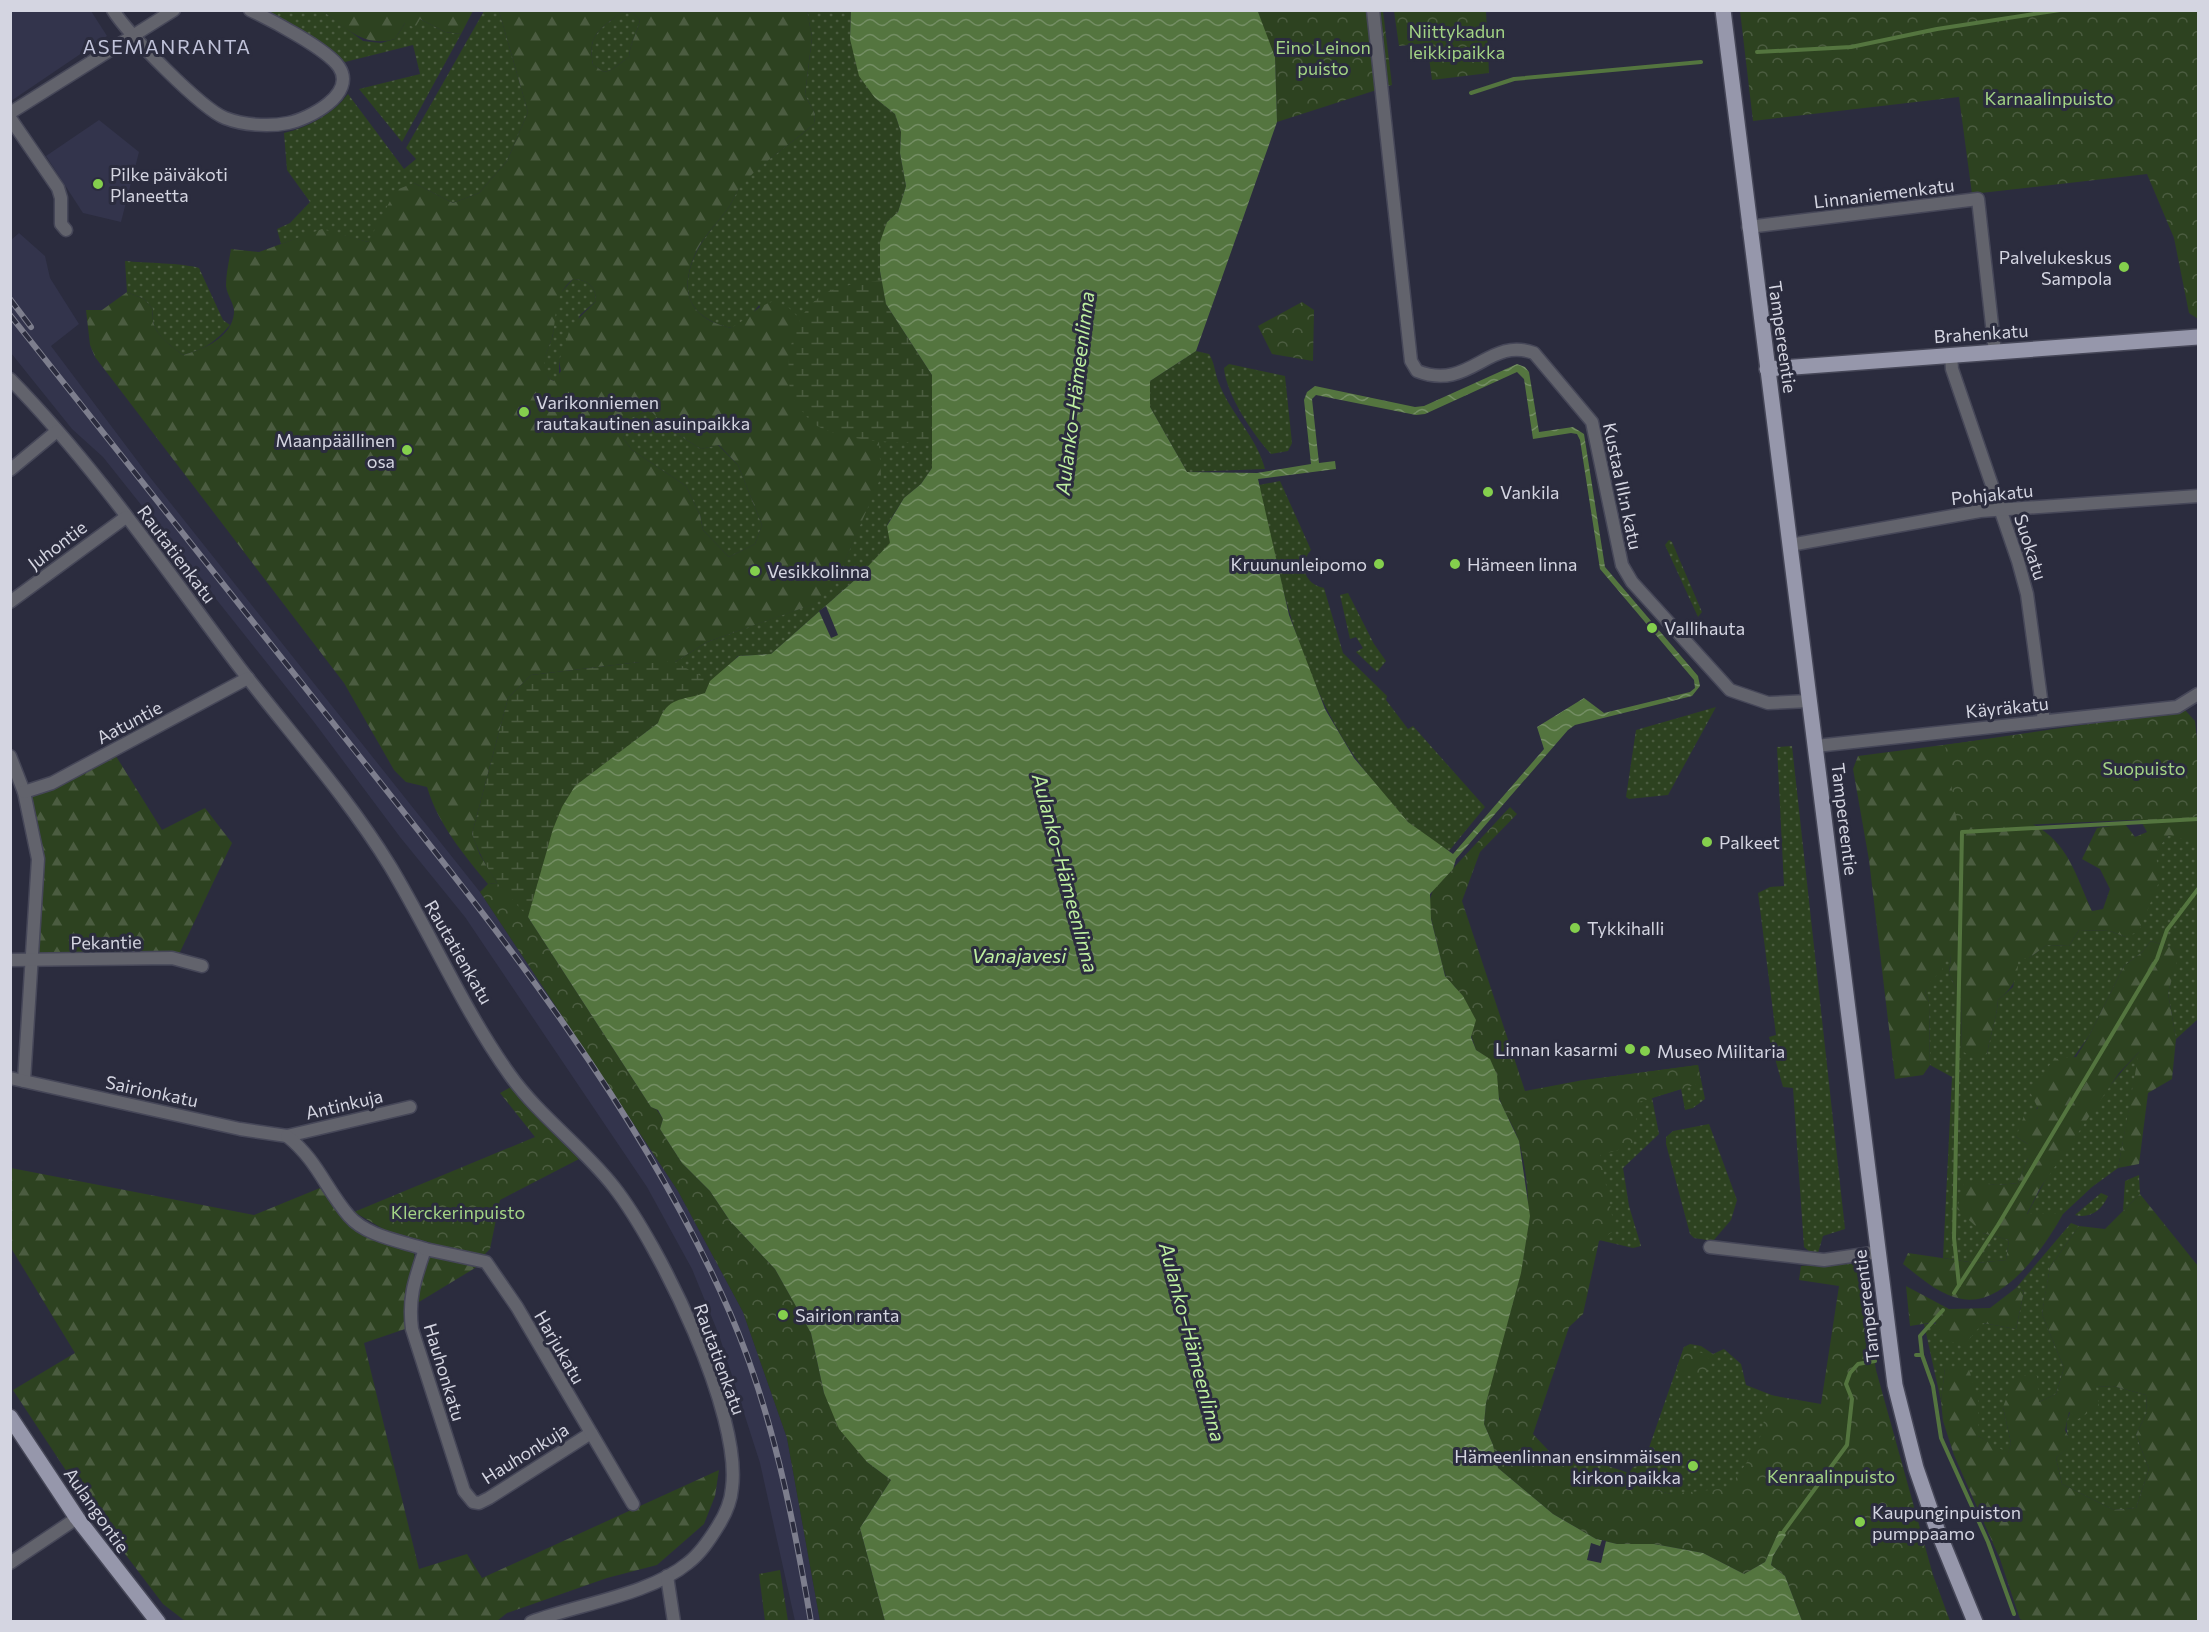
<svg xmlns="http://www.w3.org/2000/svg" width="2209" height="1632" font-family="Commissioner,sans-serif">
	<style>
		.built { fill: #33344c }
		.grass { fill: url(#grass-dots) }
		.forest { fill: url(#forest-firs); fill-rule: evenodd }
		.wetland { fill: url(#wetland-marsh) }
		.park { fill: url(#park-crowns) }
		.water { fill: url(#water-waves); fill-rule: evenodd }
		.pier { fill: #2b2c3e }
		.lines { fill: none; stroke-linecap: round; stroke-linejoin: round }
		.stream { stroke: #54753f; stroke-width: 4 }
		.minor-casing { stroke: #464758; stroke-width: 15 }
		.major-casing { stroke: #464758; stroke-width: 18 }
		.minor { stroke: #62636c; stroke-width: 12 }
		.major { stroke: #9697ab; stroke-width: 15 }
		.rail-casing { stroke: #7d7e8d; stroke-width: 6 }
		.rail { stroke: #2b2c3e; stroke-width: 4; stroke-dasharray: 11; stroke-linecap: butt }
		.poi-dot { fill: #84cf4d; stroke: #2b2c3e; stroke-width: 2 }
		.labels { text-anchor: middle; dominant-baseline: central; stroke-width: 6; stroke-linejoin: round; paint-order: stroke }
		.park-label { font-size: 18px; fill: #a3d485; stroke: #2b2c3e }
		.poi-label { font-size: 18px; fill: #d4d5e1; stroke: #2b2c3e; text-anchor: start }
		.street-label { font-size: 18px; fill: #d4d5e1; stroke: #2b2c3e }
		.neighbourhood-label { font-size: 20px; letter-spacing: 1.5px; fill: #c1c3da; stroke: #2b2c3e }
		.water-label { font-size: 20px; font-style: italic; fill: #bef0a0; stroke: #2b2c3e }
	</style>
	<defs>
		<pattern id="grass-dots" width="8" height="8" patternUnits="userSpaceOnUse" patternTransform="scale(1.5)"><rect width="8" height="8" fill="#2d4220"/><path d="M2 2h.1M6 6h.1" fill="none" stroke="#4b5c40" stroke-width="1.8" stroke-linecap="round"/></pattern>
		<pattern id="forest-firs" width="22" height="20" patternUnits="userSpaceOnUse" patternTransform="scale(1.5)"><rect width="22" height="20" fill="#2d4220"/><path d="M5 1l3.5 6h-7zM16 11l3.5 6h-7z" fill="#4b5c40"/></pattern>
		<pattern id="wetland-marsh" width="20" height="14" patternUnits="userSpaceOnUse" patternTransform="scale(1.5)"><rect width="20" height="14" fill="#2d4220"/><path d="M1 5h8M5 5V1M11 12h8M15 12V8" fill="none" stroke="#4b5c40"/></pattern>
		<pattern id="park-crowns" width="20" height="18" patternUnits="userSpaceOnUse" patternTransform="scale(1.5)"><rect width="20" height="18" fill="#2d4220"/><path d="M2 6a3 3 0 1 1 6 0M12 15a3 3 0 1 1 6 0" fill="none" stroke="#4b5c40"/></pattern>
		<pattern id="water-waves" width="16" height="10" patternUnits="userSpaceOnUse" patternTransform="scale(1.5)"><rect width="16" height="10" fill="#54753f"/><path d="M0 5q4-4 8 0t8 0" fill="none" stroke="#748e64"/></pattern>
	</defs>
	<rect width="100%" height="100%" fill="#2b2c3e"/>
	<g class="built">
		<path d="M11 10 91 11 107 36 11 101Z"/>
		<path d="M99 120 139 152 121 222 83 213 46 156Z"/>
		<path d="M19 233 45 256 50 278 79 324 51 346 145 471 480 892 678 1191 743 1312 787 1438 820 1621H795L760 1463 719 1335 692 1269 647 1187 465 917 400 837 314 722 103 457 72 429 11 353V240Z"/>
	</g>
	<g class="grass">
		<path d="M265 11H323L363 41 381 43 395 39 405 23 420 19 445 32 461 34 402 142 359 89 420 74 413 45 345 62Z"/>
		<path d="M484 11H499L528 112 507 161 479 193 453 203 414 183 368 242 322 230 281 244 277 229 290 223 310 202 287 170 284 133C309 127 333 114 348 94L404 169 416 159 406 148Z"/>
		<path d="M807 11H851L850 39 875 98 895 114 901 132 900 153 906 186 898 212 887 222 880 271 886 304 933 444 932 468 921 484 904 498 887 525 891 543 856 579 771 654 738 656 705 693 651 727 620 754 575 786 528 917 497 883 675 662 707 642 813 604 838 577 880 477 759 305 749 318 732 328C686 318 678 288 698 249 706 234 719 221 729 207 734 199 738 187 745 180 766 160 792 143 814 124L815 114 805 95 812 37Z"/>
		<path d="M621 12 633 13 640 20C637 34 630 43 629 57L611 70 604 72 593 65C587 34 600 30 621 12Z"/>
		<path d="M125 261C144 263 183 263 199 268L223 320 230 325C215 342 204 350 183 355 167 343 149 331 153 309L144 299 127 292Z"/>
		<path d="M573 279C588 280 596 286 596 301L580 315 559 361V378L554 381 549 379 544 372 543 362 553 335 555 306 559 295Z"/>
		<path d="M1196 351 1209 354C1215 363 1215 375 1220 386 1232 415 1257 438 1265 469L1187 472 1150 407V381Z"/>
		<path d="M1229 364 1285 376 1292 443 1288 451 1271 454C1253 435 1226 394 1224 368Z"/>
		<path d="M650 410 666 427 701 449 718 445 738 465 762 525 755 544 729 557 703 530 700 515 686 486 632 450 623 438 631 418Z"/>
		<path d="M1280 481 1311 550C1298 565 1304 584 1324 588L1343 653 1387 696 1386 700 1408 729 1413 726 1485 807 1449 851C1435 842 1420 833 1408 822 1395 810 1383 794 1372 780 1304 695 1281 590 1259 485Z"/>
		<path d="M1669 540 1672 542 1702 612 1698 617 1665 545Z"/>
		<path d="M1348 593 1374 644 1386 661 1377 672 1356 652 1363 648 1356 637 1350 639 1340 595Z"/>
		<path d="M1716 707 1668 795 1629 799 1626 797 1636 730Z"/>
		<path d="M1792 746 1845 1229 1823 1236 1818 1253 1810 1252 1804 1247 1793 1088 1783 1087 1769 1037 1776 1035 1758 893 1770 887 1784 886 1777 747Z"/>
		<path d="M2198 829V1019L2176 1039 2168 993 2179 950 2151 941 2142 952 2124 966 2089 1036 2016 1137 2028 1144V1158L2018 1183 1998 1185 1964 1183 1983 1233 2009 1240 2006 1260 1976 1263 1943 1258 1952 1077 1930 1065 1929 1002 1925 991 1943 955H1951L1949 974 1961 998 1962 1051 1987 1054C1990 1035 1997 1018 1998 1000L2013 987 2018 958H2029L2047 945 2069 946 2079 930 2110 931 2126 937 2158 847 2169 835Z"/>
		<path d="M2140 1051 2118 1168 2092 1187 2063 1214 2027 1215C2052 1163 2100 1093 2140 1051Z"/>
		<path d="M1698 1065 1705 1099 1693 1108 1685 1110 1681 1089 1652 1098 1659 1134 1623 1168 1629 1206 1641 1246 1633 1248 1599 1240 1578 1081Z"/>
		<path d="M1709 1124 1737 1200 1731 1220 1713 1241 1694 1238 1690 1234 1666 1144V1137L1673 1131Z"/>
		<path d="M2139 1175 2140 1194 2123 1211 2125 1181Z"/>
		<path d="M2101 1193 2108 1196C2102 1210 2090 1219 2075 1215Z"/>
		<path d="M2071 1223 2079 1226 2050 1267 2042 1314 2064 1368 2056 1394 2039 1402 2003 1407 2011 1443 2008 1454 1978 1436V1400L1945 1368 1941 1401 1924 1324 1983 1323 2016 1329 2024 1291 2016 1288Z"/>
		<path d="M1690 1344 1701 1346 1713 1354 1724 1349 1741 1364 1746 1385 1774 1396 1764 1452 1719 1516 1671 1494 1548 1463 1577 1456 1629 1473 1633 1467 1643 1465 1684 1347Z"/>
		<path d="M2113 1386 2146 1395 2147 1412 2136 1435 2149 1469 2136 1508 2114 1510 2062 1484 2056 1458 2071 1444C2058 1415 2076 1405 2096 1387Z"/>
	</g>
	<g class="forest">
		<path d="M323 11H473L461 34 445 32 420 19 415 28 405 23 395 39C364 48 346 28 323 11Z"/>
		<path d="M499 11H807L812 37 805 95 815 114 814 124C792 143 766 160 746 180 738 187 734 199 729 207 719 221 706 234 698 248 678 288 686 318 731 328 750 318 755 306 775 301L789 308 800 319 792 342 790 369 845 435 879 442 881 477 838 577 830 590 814 604 707 642 675 662H640L531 675 508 698 472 834 480 855 497 883 488 884C464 855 438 824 427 787L406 782 394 770 344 683 95 357 90 345 86 310H102L127 292 144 299 153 309C149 331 167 343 183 355 202 350 232 338 234 313 235 305 227 295 226 286 226 274 229 261 231 249L259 252 322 229 368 242 396 190 414 183 453 203 479 193 507 161 528 112ZM621 12 633 13 640 20C637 34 630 43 629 57L611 70 604 72 593 65C587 34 600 30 621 12ZM573 279C588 280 596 286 596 301L571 326 559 361 561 371 554 381 549 379C538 363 549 351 553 334 557 312 554 295 573 279ZM650 410 666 427 701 449 719 445 738 465 762 525 755 544 729 557 703 530 700 515 686 486 632 450 623 438 631 418Z"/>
		<path d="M2043 732 2031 823C2069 843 2075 874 2092 911L2103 909 2110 889 2100 869 2082 859 2097 828 2125 824 2135 837 2147 832 2136 812 2198 805V829L2194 842 2169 835C2155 850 2154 858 2161 877L2139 931 2126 937 2110 931 2079 930 2069 946 2047 945 2029 958H2018C2019 978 2013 988 1998 1000 1997 1018 1990 1035 1987 1054L1973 1058 1962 1051 1961 998 1949 974 1951 955H1944L1942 972 1933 978 1925 991 1929 1002 1930 1065 1923 1075 1895 1079 1869 860 1853 769 1858 756Z"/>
		<path d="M114 753 162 830 205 808 232 843 180 952 164 955 38 954 43 859 29 794Z"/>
		<path d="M2151 941 2180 950 2168 993 2176 1039 2172 1079 2148 1093 2139 1164 2118 1168 2139 1052 2119 1073 2039 1190 2027 1214H2063C2045 1246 2005 1307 1962 1299 1939 1295 1921 1278 1903 1264L1908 1253 1976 1263 2006 1260 2009 1240 1983 1233 1957 1209 1964 1182 1998 1185 2018 1183 2028 1158V1144L2016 1137 2024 1116 2038 1108 2030 1092 2054 1059 2076 1057 2089 1036 2124 966 2142 952Z"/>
		<path d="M11 1168 254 1215 320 1188 343 1219 358 1233 414 1253 415 1262 404 1300 408 1328 364 1343 419 1569 467 1554 482 1578 719 1470 715 1496 704 1524 657 1565 607 1578 507 1613 497 1621H185L163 1604 94 1513 13 1390 75 1353 11 1248Z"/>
		<path d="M2140 1194 2198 1266V1621H2024L2020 1619 2000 1559 1954 1455 1943 1421 1941 1401 1945 1368 1968 1366 1978 1400V1436L2008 1453 2011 1443 2003 1407 2015 1376H2037L2039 1402 2056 1394 2064 1368 2042 1314 2045 1295 2050 1267 2079 1226 2105 1229ZM2113 1386 2146 1395 2147 1412 2136 1435 2149 1469 2136 1508 2114 1510 2062 1484 2056 1458 2072 1444 2065 1430 2069 1412 2078 1419 2099 1406 2096 1387Z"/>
		<path d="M435 1256 480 1265 414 1305 426 1257Z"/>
		<path d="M1906 1286 1949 1309 1990 1308 2016 1288 2024 1291 2016 1329 1983 1323 1965 1344 1946 1341 1935 1322 1910 1326Z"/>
	</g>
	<g class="wetland">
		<path d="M882 280 886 304 932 375 933 444C894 442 851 443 815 425 810 423 807 416 803 412 800 407 794 402 792 397 783 367 791 319 817 299 835 284 859 284 882 280Z"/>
		<path d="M640 662H675L710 681 705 693 663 710 658 723 575 786 562 807 553 829 528 917C502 895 483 865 472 834L508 698 531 675Z"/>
	</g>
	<g class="park">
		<path d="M1256 11H1383L1392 85 1277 122 1275 57Z"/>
		<path d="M1394 11H1486L1489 73 1432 80 1427 43 1399 46Z"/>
		<path d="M1740 11H2198V319L2189 313 2174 238 2147 174 1972 194 1959 97 1753 121Z"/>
		<path d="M1302 302 1314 310 1313 361 1272 354 1258 326Z"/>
		<path d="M2185 710 2195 721 2198 748V817L1958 828 1945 745Z"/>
		<path d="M1510 807 1517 814 1480 852 1462 901 1525 1091 1578 1081 1698 1065 1701 1083 1639 1102 1632 1146 1600 1155 1615 1230 1599 1241 1583 1314 1569 1327 1533 1434 1562 1465 1671 1494 1729 1488 1758 1446 1770 1395 1821 1404 1839 1286 1799 1280 1801 1266 1859 1263 1876 1370 1933 1575 1950 1621H1802L1785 1576 1771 1565 1773 1556 1786 1535 1779 1532 1765 1562 1744 1574 1703 1553 1654 1544H1617L1596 1539 1553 1514 1498 1468 1493 1445 1484 1424 1486 1403C1505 1312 1546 1238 1519 1142 1515 1127 1505 1115 1500 1100 1492 1076 1502 1066 1476 1050L1456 988 1447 980 1442 964 1428 905 1433 890Z"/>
		<path d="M497 883 528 917 651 1107 657 1110 663 1119 660 1129 682 1163 710 1191 730 1221 775 1269 811 1333 824 1393 867 1462 891 1480 860 1528 885 1621H820L787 1438 743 1312 678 1191 480 892 488 884Z"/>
		<path d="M511 1087 550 1130 581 1158 500 1200 490 1249 482 1257 385 1230 354 1212 535 1137 500 1093Z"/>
		<path d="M1684 1347 1705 1354 1711 1361 1706 1372 1690 1376 1676 1371Z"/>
		<path d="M780 1570 788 1621H765L759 1574Z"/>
	</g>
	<path class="water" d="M851 11 1258 12 1275 57 1277 122 1196 351 1150 381V407L1187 472 1257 473 1311 464 1304 400 1307 392 1315 386 1415 407 1424 406 1517 364 1525 367 1529 372 1539 432 1573 427 1584 434 1605 567 1698 676 1700 686 1692 696 1575 725 1568 730 1456 859 1453 869 1430 894 1431 919 1445 976 1463 996 1476 1020 1471 1037 1476 1050 1490 1059 1497 1075 1499 1099 1519 1141 1530 1216 1521 1273 1486 1403 1484 1424 1493 1445 1498 1468 1553 1514 1596 1539 1617 1544H1654L1703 1553 1744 1574 1765 1562 1779 1531H1784L1786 1535 1773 1556 1771 1565 1785 1576 1802 1621H885L860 1528 891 1480 867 1462 839 1429 824 1393 811 1333 775 1269 730 1221 710 1191 682 1163 660 1129 663 1119 658 1110 651 1107 528 917 553 829 562 807 575 786 658 723C668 696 681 701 705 693L710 681 739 656 771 654 856 579 890 543 887 526 904 498 921 484 932 468V375L886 304 880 271V242L887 222 898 212 906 186 900 153 901 132 895 114 875 98 859 76 850 39ZM1517 372 1524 379 1533 439 1571 433 1577 434 1580 440 1600 569 1694 680 1695 688 1690 692 1604 713 1584 698 1537 727 1544 749 1453 854 1408 822 1354 758 1325 709 1289 615 1258 479 1336 469 1335 461 1319 463 1312 399 1316 395 1416 415 1425 414Z"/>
	<g class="pier">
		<path d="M826 606 838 635 831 638 819 611Z"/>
		<path d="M1602 1540 1606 1541 1601 1563 1587 1560 1591 1543 1600 1546Z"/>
	</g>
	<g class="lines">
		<g class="stream">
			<path d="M1757 52 1851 47 1937 29 2060 10"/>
			<path d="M1471 93 1514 79 1701 62"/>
			<path d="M1959 1285 1954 1238 1962 832 2198 819"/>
			<path d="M1954 1293 1998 1225 2157 959 2167 930 2198 889"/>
			<path d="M1916 1355H1922L1920 1336 1943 1310"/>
			<path d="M1922 1355 1933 1386 1941 1438 1988 1542 2014 1614"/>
			<path d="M1784 1531 1847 1445 1852 1399 1846 1384 1850 1373 1858 1364 1875 1361"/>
		</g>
		<g class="minor-casing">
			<g id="minor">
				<path d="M113 10C127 33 202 109 225 118 243 125 268 127 288 123 309 119 357 94 339 67 327 49 271 20 250 10"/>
				<path d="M1373 10 1411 361 1417 371C1470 392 1488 336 1534 353L1592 422 1622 565 1632 582 1730 690 1768 703 1809 701"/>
				<path d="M10 113 174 10"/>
				<path d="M10 118 58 188 61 198V224L66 230"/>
				<path d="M1748 227 1978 199 1995 352"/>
				<path d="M1951 355 1952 369 2018 561 2027 594 2044 721"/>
				<path d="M10 379C96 467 166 570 240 668 290 733 347 796 390 866 431 934 464 1011 510 1075 539 1116 583 1147 614 1187 660 1246 742 1414 732 1488 731 1501 725 1515 718 1526 710 1539 701 1553 688 1563 649 1595 579 1604 531 1622"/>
				<path d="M10 470 57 431"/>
				<path d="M1790 545 1980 511 2198 496"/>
				<path d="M10 602 126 517"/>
				<path d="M1816 746 2177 707 2198 694"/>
				<path d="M10 756 24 792 38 859 24 1081"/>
				<path d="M24 792 52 783 248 678"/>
				<path d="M10 960 172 958 202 966"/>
				<path d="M10 1078 240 1129 287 1136 410 1107"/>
				<path d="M287 1136C318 1161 325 1188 349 1216 366 1236 401 1241 425 1249 415 1279 408 1297 412 1329L464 1491 473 1502 479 1503 489 1498 591 1433"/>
				<path d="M1710 1247 1824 1260 1879 1252"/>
				<path d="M425 1249 486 1262 517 1307 633 1504"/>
				<path d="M10 1563 77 1518"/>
				<path d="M667 1576 674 1622"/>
			</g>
		</g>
		<g class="major-casing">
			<g id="major">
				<path d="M1723 10 1895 1385 1916 1468 1937 1529 1975 1622"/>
				<path d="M1767 369 2198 337"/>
				<path d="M10 1417 77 1518 158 1622"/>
			</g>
		</g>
		<use href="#minor" class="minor"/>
		<use href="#major" class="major"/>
		<g class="rail-casing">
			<g id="rail">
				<path d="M10 299 31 327"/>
				<path d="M10 315C128 464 246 613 364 762 500 933 642 1110 730 1313 772 1410 793 1517 811 1622"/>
			</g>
		</g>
		<use href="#rail" class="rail"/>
	</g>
	<g class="poi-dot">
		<circle cx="98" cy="184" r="6"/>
		<circle cx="2124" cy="267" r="6"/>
		<circle cx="524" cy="412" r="6"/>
		<circle cx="407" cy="450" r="6"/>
		<circle cx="1488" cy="492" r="6"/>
		<circle cx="1379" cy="564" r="6"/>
		<circle cx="1455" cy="564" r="6"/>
		<circle cx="755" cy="571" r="6"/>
		<circle cx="1652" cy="628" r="6"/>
		<circle cx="1707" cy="842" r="6"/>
		<circle cx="1575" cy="928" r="6"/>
		<circle cx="1630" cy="1049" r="6"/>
		<circle cx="1645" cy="1051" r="6"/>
		<circle cx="783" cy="1315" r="6"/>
		<circle cx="1693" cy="1466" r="6"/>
		<circle cx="1860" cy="1522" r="6"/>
	</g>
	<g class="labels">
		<g class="park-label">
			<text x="1457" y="31">Niittykadun<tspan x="1457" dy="21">leikkipaikka</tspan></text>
			<text x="1323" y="47">Eino Leinon<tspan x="1323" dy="21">puisto</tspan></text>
			<text x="2049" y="98">Karnaalinpuisto</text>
			<text x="2144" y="768">Suopuisto</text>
			<text x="458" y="1212">Klerckerinpuisto</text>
			<text x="1831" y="1476">Kenraalinpuisto</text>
		</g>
		<g class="poi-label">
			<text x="110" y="174">Pilke päiväkoti<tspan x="110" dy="21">Planeetta</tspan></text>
			<text x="2112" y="257" text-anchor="end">Palvelukeskus<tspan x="2112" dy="21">Sampola</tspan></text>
			<text x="536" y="402">Varikonniemen<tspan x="536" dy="21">rautakautinen asuinpaikka</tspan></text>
			<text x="395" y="440" text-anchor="end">Maanpäällinen<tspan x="395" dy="21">osa</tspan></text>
			<text x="1500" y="492">Vankila</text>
			<text x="1367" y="564" text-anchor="end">Kruununleipomo</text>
			<text x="1467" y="564">Hämeen linna</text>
			<text x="767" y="571">Vesikkolinna</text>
			<text x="1664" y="628">Vallihauta</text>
			<text x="1719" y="842">Palkeet</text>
			<text x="1587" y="928">Tykkihalli</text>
			<text x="1618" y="1049" text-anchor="end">Linnan kasarmi</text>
			<text x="1657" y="1051">Museo Militaria</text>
			<text x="795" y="1315">Sairion ranta</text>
			<text x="1681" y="1456" text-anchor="end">Hämeenlinnan ensimmäisen<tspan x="1681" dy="21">kirkon paikka</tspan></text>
			<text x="1872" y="1512">Kaupunginpuiston<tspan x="1872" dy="21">pumppaamo</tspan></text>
		</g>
		<g class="street-label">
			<text transform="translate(1884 193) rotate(-7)">Linnaniemenkatu</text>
			<text transform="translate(1981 333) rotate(-4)">Brahenkatu</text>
			<text transform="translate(1783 337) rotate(82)">Tampereentie</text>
			<text transform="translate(1623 486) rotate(78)">Kustaa III:n katu</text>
			<text transform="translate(1992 494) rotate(-6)">Pohjakatu</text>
			<text transform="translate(57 545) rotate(-37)">Juhontie</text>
			<text transform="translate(2031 547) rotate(72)">Suokatu</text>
			<text transform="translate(177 554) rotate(53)">Rautatienkatu</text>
			<text transform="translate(2007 707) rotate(-6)">Käyräkatu</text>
			<text transform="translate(129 722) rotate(-28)">Aatuntie</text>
			<text transform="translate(1845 819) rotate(83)">Tampereentie</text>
			<text transform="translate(106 942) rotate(-1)">Pekantie</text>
			<text transform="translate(459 952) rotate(60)">Rautatienkatu</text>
			<text transform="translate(152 1091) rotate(12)">Sairionkatu</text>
			<text transform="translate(344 1104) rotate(-13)">Antinkuja</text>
			<text transform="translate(1866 1306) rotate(-97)">Tampereentie</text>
			<text transform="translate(560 1347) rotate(60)">Harjukatu</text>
			<text transform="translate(720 1359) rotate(70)">Rautatienkatu</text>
			<text transform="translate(445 1372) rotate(73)">Hauhonkatu</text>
			<text transform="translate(525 1453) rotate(-32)">Hauhonkuja</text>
			<text transform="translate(97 1510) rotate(55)">Aulangontie</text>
		</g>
		<g class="neighbourhood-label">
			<text x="167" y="46">ASEMANRANTA</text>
		</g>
		<g class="water-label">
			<text transform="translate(1074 393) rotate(-83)">Aulanko–Hämeenlinna</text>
			<text transform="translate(1066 873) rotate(75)">Aulanko–Hämeenlinna</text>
			<text x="1019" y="955">Vanajavesi</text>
			<text transform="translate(1193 1342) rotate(75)">Aulanko–Hämeenlinna</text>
		</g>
	</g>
	<rect width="2209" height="1632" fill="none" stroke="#d4d5e1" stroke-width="24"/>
</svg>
